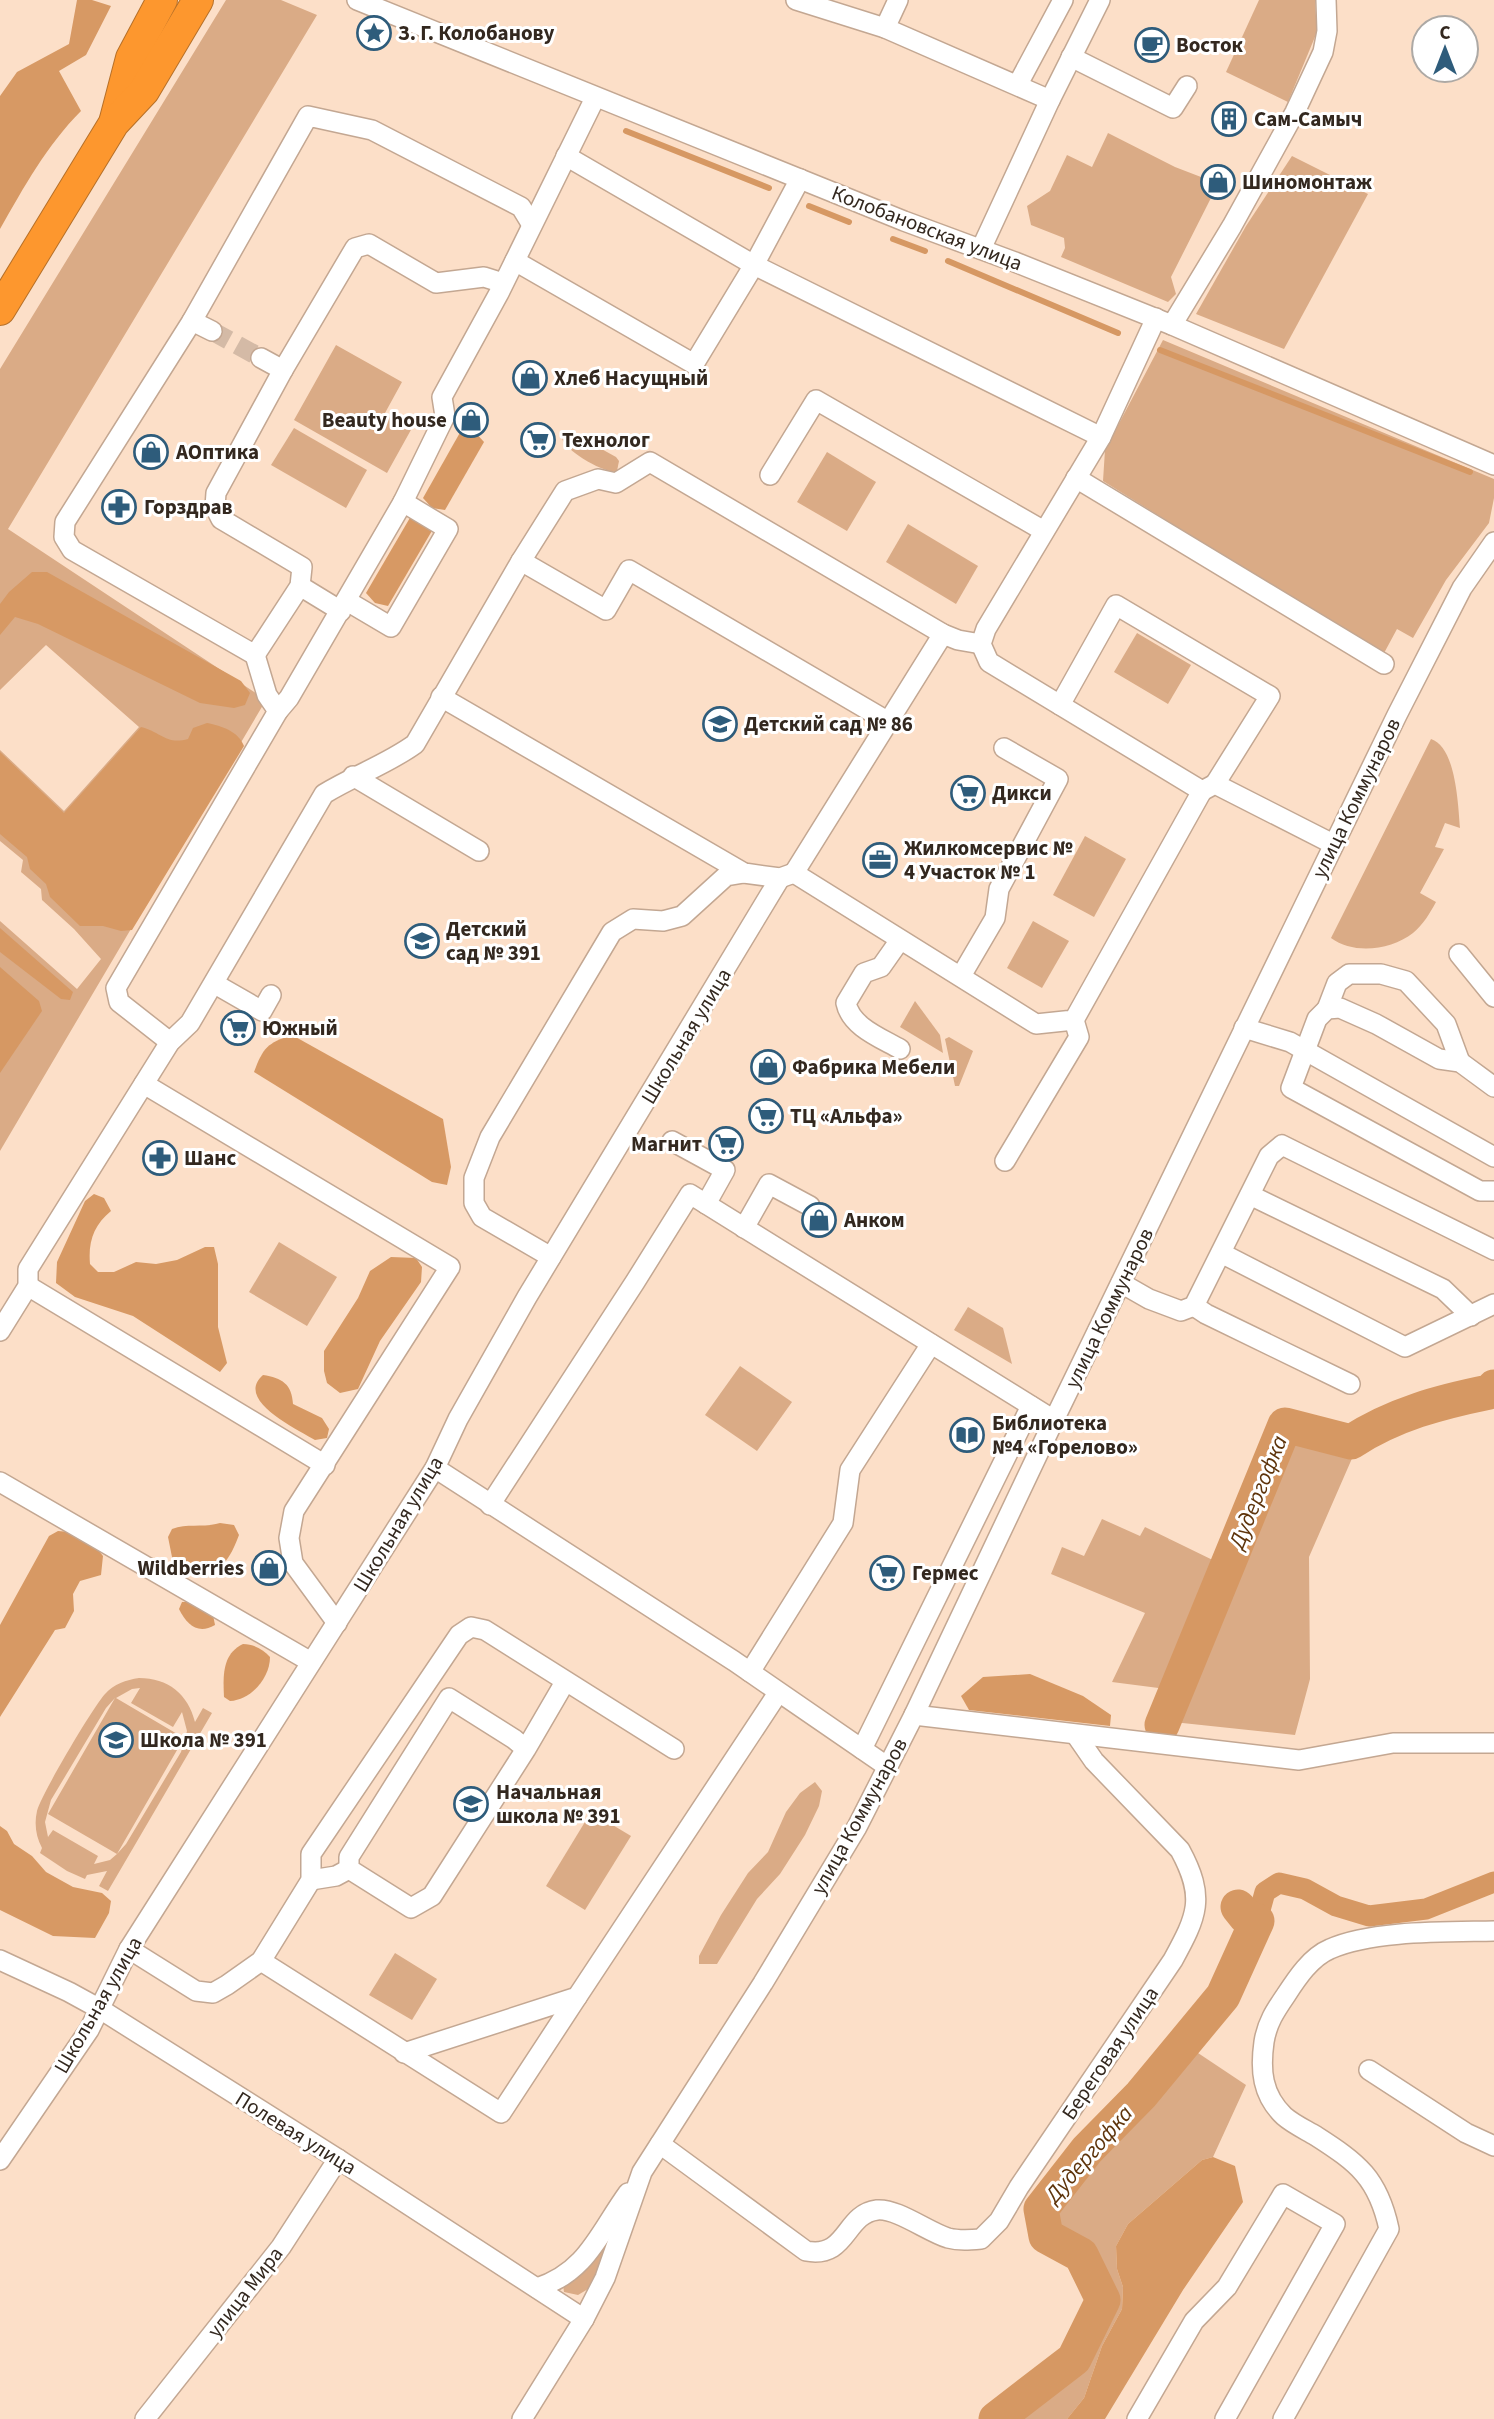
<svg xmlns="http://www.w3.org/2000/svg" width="1494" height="2419" font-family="'Source Sans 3',sans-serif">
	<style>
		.green { fill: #daab86; fill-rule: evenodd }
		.forest { fill: #d79964 }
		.water { fill: #d69863 }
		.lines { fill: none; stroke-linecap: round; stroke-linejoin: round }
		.stream { stroke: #d69863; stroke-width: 6 }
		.canal { stroke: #d69863; stroke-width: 21 }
		.river { stroke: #d69863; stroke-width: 35 }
		.minor-tunnel { stroke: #d4baa6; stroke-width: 19; stroke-dasharray: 19 10; stroke-linecap: butt }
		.minor-casing { stroke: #c3a792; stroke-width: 22 }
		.highway-casing { stroke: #b67029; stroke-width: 32 }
		.minor { stroke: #fff; stroke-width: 19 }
		.highway { stroke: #fd972e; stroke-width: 30 }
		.labels { text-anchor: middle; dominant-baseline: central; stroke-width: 6; stroke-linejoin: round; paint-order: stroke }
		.poi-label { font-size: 21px; font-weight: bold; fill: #33281f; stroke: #fff; text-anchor: start }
		.street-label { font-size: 21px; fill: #33281f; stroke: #fff }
		.water-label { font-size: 23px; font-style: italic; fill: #5e340b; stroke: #fff }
	</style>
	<rect width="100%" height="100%" fill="#fcdfc8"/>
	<g class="green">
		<path d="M226 0H281L317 15 8 529 266 700 0 1151V921L77 989 101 959 74 929 42 900 41 889 21 872 23 860 0 841V750L64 811 139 727 46 645 0 690V369Z"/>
		<path d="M1259 0H1315L1317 32 1288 102 1226 72Z"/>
		<path d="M1108 133 1175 167 1201 177 1215 190 1171 277 1176 294 1168 302 1061 257 1065 248 1064 238 1031 225 1027 206 1050 191 1067 155 1092 167Z"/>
		<path d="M1292 156 1368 194 1284 349 1196 314 1246 226Z"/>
		<path d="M1163 340 1494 479V498L1489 523 1446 580 1413 638 1397 629 1383 655 1103 481 1105 450Z"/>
		<path d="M336 345 402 382 385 413 412 428 387 473 294 420Z"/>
		<path d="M294 428 367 470 346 508 271 465Z"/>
		<path d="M569 431 616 457 619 461 617 471C606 475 564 450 562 438Z"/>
		<path d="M827 452 876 482 847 531 797 502Z"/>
		<path d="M908 524 978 566 956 604 886 562Z"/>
		<path d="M1137 633 1191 665 1168 704 1114 672Z"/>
		<path d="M1431 739C1456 747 1458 804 1460 828L1445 823 1435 847 1444 849 1420 893 1436 902C1430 913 1423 925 1413 933 1391 950 1354 955 1331 938Z"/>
		<path d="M1085 836 1126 859 1094 917 1053 895Z"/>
		<path d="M1033 921 1069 941 1042 988 1007 968Z"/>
		<path d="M915 1001 940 1035 943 1053 900 1027Z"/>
		<path d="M949 1037 973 1051 959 1086H955L945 1039Z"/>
		<path d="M279 1242 337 1277 307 1326 249 1292Z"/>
		<path d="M968 1307 1003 1328 1012 1364 954 1330Z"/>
		<path d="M740 1366 792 1402 757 1451 705 1415Z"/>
		<path d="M1291 1431 1357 1447 1309 1557 1310 1679 1295 1735 1173 1722Z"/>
		<path d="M1102 1519 1140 1536 1145 1527 1225 1566 1174 1690 1112 1682 1145 1613 1051 1574 1062 1547 1084 1556Z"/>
		<path d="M139 1678C168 1678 188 1694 195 1722L203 1708 212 1713 108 1891 99 1886 107 1871 87 1875 85 1879 67 1871 40 1853 42 1848C36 1837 34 1824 37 1811 41 1795 93 1707 105 1694 114 1684 126 1680 139 1678ZM140 1688 131 1703 173 1727 182 1712 187 1731 181 1752 126 1844 117 1854 184 1738 116 1698 132 1689ZM115 1698 48 1814 117 1854 110 1860 94 1864 98 1856 53 1830 48 1837 45 1822 51 1800 106 1708Z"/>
		<path d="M815 1782 822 1791 819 1806 805 1835 780 1874 757 1899 717 1964H699V1956L721 1915 748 1873 768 1852 786 1812 800 1793Z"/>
		<path d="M591 1812 631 1836 585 1910 546 1886Z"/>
		<path d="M395 1953 437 1979 412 2020 369 1995Z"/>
		<path d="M1189 2047 1246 2085 1213 2157 1202 2160 1128 2224 1116 2246 1117 2269 1123 2287 1122 2309 1102 2346 1084 2398 1067 2419H1022L1078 2374 1112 2307 1107 2275 1056 2222C1049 2181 1102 2149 1126 2123 1148 2099 1168 2073 1189 2047Z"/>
		<path d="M612 2231 593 2281 588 2289 578 2295 564 2292 563 2285 582 2272Z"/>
	</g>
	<g class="forest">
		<path d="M77 0H92L111 6 86 55 59 71 81 111C47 145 24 187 0 229V96L17 72 69 44Z"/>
		<path d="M462 429 475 432 484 442 445 510 432 508 423 498Z"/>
		<path d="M411 516 433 529 388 606 375 603 366 593Z"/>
		<path d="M32 572H47L241 681 250 693 245 705 234 708 200 703 38 624 15 617 0 635V604L9 592Z"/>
		<path d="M207 723C222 726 238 731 244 746L132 930 121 931 103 926H80L50 897 46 884 30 869 27 857 0 834V752L64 813 141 727C161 732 166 745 188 739L193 728Z"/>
		<path d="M0 928 73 992 70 1000 61 999 0 952Z"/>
		<path d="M292 1035 443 1119 451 1167 447 1185 432 1182 254 1072C263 1048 267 1043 292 1035Z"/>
		<path d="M94 1194 104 1198 111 1211C94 1225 88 1241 90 1264L98 1272H114L136 1262 156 1264 177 1260 205 1247H214L218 1264V1327L227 1363 220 1372 133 1316 75 1297 56 1283 57 1262 85 1201Z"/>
		<path d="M391 1257 416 1258 422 1267 421 1282 380 1341 358 1389 340 1393 327 1383 324 1371V1351L358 1298 370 1271Z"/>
		<path d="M263 1375C282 1378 292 1384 293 1404L322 1418 329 1429 327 1438 315 1440C297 1429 234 1400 263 1375Z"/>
		<path d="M220 1523 234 1525 239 1535C231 1556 226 1564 208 1577L199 1576 173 1562 168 1537 172 1529C188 1523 204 1528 220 1523Z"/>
		<path d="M58 1531C73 1531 95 1544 103 1556L101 1575 80 1581 73 1594 74 1611 65 1628 55 1630 0 1717V1625L49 1536Z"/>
		<path d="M182 1602H188L213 1615 215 1625C198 1635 187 1625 179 1609Z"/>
		<path d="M243 1644C253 1644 263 1649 270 1657 270 1678 251 1700 230 1701L224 1697C223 1676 222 1654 243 1644Z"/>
		<path d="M1030 1674 1083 1696 1111 1715 1110 1726 969 1710 961 1696 983 1677Z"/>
		<path d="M0 1826 7 1831 14 1844 32 1856 46 1872 73 1887 102 1893 111 1901 109 1913 95 1938 53 1936 0 1910Z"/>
		<path d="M1213 2157 1235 2166 1243 2202 1183 2290 1105 2419H1067L1084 2398 1102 2346 1122 2309 1123 2287 1117 2269 1116 2246 1128 2224 1202 2160Z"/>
	</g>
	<path class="water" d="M0 967 39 1001 42 1011 0 1073Z"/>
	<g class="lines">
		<g class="stream">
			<path d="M626 131 769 188"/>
			<path d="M809 206 849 222"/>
			<path d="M893 239 925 251"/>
			<path d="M948 261 1118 333"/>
			<path d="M1160 350 1470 472"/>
		</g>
		<path class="canal" d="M1257 1921 1265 1892 1279 1883 1305 1889 1336 1906 1369 1916 1426 1909 1494 1882"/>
		<g class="river">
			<path d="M1162 1725 1285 1425 1351 1442C1394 1414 1440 1402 1489 1392L1494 1387"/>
			<path d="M996 2419 1074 2359 1103 2300 1081 2255 1046 2236 1041 2209 1087 2150 1141 2095 1223 1996 1257 1921 1246 1917 1238 1907"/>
		</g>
		<path class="minor-tunnel" d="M212 331 261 358"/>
		<g class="minor-casing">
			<g id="minor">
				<path d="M357 0 904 221 1015 262 1172 325 1494 465"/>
				<path d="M796 0 885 28"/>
				<path d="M898 0 885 28 1050 100"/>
				<path d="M1071 57 1173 108 1187 86"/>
				<path d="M1018 84 1063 0"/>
				<path d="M566 156 754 265 1101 437"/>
				<path d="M981 249 1050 100 1100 0"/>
				<path d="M515 261 694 364 754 265 800 179"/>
				<path d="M503 283 484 277 436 283 369 244 355 248 283 370 216 493 215 507 221 519 302 567 300 586 255 655 72 550 64 537 65 522 192 321 308 116 372 130 521 207 532 225"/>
				<path d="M1156 318 1101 437 986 629 981 644 989 662 1202 791 1215 784 1333 844"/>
				<path d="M192 321 212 331"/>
				<path d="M1172 325 1232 226 1295 112 1323 52 1327 31 1326 0"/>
				<path d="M261 358 283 370"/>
				<path d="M770 475 816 400 1044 531"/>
				<path d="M1076 478 1384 664"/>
				<path d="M521 561 606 610 629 570 887 721"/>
				<path d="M300 586 341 611"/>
				<path d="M347 601 391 627 448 529 403 502"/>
				<path d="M255 655 267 695 278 711"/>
				<path d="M441 697 744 873 780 878 794 873 1036 1024 1074 1020 1202 791"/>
				<path d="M1060 705 1116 605 1270 696 1215 784"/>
				<path d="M353 776 479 851"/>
				<path d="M794 873 943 634"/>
				<path d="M900 940 881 967 864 973 846 1003C851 1027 881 1038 900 1049"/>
				<path d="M1459 954 1494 997"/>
				<path d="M961 976 995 918 999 889 1058 779 1004 748"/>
				<path d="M215 984 262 1011 271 995"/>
				<path d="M1327 1009 1337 983 1349 974H1381L1406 981 1446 1024 1460 1062"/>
				<path d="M1244 1028 1290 1042 1494 1157"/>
				<path d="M170 1042 119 1002 116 988 278 711 289 698 403 502 445 416 442 397 499 293 595 98"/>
				<path d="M144 1084 450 1267 294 1511 289 1538 293 1563 337 1623"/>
				<path d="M1494 1087 1460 1062 1439 1059 1376 1024 1340 1008 1327 1009 1317 1019 1291 1088 1480 1191H1494"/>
				<path d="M672 1141 725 1170 706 1204"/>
				<path d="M1005 1161 1079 1037 1074 1020"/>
				<path d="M1250 1195 1443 1289 1471 1316"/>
				<path d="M744 1228 769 1184 810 1206"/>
				<path d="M1221 1253 1405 1347 1494 1304"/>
				<path d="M551 1257 482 1217 474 1203V1178L490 1137 612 932 633 919 663 921 682 916 726 876 744 873"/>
				<path d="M1121 1283 1149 1299 1181 1311 1194 1306 1269 1156 1282 1145 1494 1250"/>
				<path d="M28 1286 325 1465"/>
				<path d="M1194 1306 1206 1314 1350 1384"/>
				<path d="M0 1331 28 1286V1269L170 1042 190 1023 324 794C355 775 386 765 415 744L521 561 565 491 598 479 616 483 650 462 943 634 958 640 981 644"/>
				<path d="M435 1468 734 1661 888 1767"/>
				<path d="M0 1482 311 1662"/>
				<path d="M490 1505 635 1282 690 1194 1054 1420"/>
				<path d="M750 1672 843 1523 850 1470 931 1344"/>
				<path d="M914 1715 1299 1760 1393 1743H1494"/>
				<path d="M526 1749 514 1739 449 1698 349 1857V1869L411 1908 432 1896 526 1749 565 1682"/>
				<path d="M862 1749 1031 1406"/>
				<path d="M311 1880 336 1876 349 1869"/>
				<path d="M129 1949 196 1991 213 1993 227 1985 261 1961 311 1880V1854L459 1635 471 1627 485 1630 674 1749"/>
				<path d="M0 1960 69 1992 100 2009 338 2159 584 2319"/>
				<path d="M261 1961 501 2113 577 1997"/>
				<path d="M404 2053 577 1997 778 1693"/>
				<path d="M1369 2070 1466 2133 1494 2146"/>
				<path d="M660 2144 806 2251C848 2259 844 2214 877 2210 897 2208 928 2232 948 2238 959 2241 970 2240 981 2239L999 2221 1019 2187 1173 1960C1197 1916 1206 1898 1180 1850L1094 1761 1076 1735"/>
				<path d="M0 2160 89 2030 129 1949 435 1468 458 1419 527 1297 780 878"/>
				<path d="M537 2288C587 2272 599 2233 628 2193"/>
				<path d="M145 2419 281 2247 338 2159"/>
				<path d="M522 2419 584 2319 605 2278 642 2172 763 1983 857 1827 914 1715 1054 1420 1397 715 1462 588 1494 542"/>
				<path d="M1137 2419 1194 2321 1227 2287 1283 2194 1335 2224 1225 2419"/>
				<path d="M1283 2419 1389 2229C1378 2178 1358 2163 1316 2136 1306 2130 1293 2124 1284 2116 1262 2095 1260 2070 1264 2042 1267 2023 1275 2011 1286 1995 1297 1978 1311 1957 1330 1949 1372 1930 1448 1932 1494 1931"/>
			</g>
		</g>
		<g class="highway-casing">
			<g id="highway">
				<path d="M115 119 131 58 162 0"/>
				<path d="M0 310 114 123 144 91 198 0"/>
			</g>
		</g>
		<use href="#minor" class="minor"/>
		<use href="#highway" class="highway"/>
	</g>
	<defs>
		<g id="sight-ring" transform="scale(1.75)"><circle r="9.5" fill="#fff" stroke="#2e5c7b" stroke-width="1.5"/><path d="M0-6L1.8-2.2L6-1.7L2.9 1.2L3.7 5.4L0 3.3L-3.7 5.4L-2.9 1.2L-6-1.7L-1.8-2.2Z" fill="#2e5c7b"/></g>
		<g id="cafe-ring" transform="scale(1.75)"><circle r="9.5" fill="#fff" stroke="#2e5c7b" stroke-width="1.5"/><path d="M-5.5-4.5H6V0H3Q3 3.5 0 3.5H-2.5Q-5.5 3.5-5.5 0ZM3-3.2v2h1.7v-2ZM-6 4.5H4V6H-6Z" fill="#2e5c7b"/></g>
		<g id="building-ring" transform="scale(1.75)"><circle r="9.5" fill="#fff" stroke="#2e5c7b" stroke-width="1.5"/><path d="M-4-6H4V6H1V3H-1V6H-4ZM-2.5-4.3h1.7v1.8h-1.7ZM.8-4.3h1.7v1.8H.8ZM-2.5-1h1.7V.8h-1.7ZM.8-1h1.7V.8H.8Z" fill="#2e5c7b"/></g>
		<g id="shop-ring" transform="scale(1.75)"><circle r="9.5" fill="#fff" stroke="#2e5c7b" stroke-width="1.5"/><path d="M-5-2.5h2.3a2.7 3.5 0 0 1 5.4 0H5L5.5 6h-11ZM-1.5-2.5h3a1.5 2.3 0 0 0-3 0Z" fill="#2e5c7b"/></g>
		<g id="supermarket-ring" transform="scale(1.75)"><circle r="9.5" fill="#fff" stroke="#2e5c7b" stroke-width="1.5"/><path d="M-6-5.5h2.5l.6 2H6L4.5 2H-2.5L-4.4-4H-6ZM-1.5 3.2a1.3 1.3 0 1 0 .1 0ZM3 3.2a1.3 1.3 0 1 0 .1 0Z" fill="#2e5c7b"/></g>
		<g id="pharmacy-ring" transform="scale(1.75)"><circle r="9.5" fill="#fff" stroke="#2e5c7b" stroke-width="1.5"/><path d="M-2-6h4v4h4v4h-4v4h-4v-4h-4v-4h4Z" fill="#2e5c7b"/></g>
		<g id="school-ring" transform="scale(1.75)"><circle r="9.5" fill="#fff" stroke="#2e5c7b" stroke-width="1.5"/><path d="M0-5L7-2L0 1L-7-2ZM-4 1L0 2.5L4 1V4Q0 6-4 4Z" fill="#2e5c7b"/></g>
		<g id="office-ring" transform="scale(1.75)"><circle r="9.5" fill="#fff" stroke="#2e5c7b" stroke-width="1.5"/><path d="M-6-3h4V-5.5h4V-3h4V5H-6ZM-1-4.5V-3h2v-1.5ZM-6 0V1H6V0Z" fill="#2e5c7b"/></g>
		<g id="library-ring" transform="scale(1.75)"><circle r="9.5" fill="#fff" stroke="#2e5c7b" stroke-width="1.5"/><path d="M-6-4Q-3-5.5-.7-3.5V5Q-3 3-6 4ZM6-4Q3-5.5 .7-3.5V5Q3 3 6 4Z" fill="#2e5c7b"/></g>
	</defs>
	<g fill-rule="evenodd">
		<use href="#sight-ring" x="374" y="33"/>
		<use href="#cafe-ring" x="1152" y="45"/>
		<use href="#building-ring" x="1229" y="119"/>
		<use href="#shop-ring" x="1218" y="182"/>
		<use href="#shop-ring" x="530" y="378"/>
		<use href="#shop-ring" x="471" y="420"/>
		<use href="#supermarket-ring" x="538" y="440"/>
		<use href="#shop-ring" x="151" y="452"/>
		<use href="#pharmacy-ring" x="119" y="507"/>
		<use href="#school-ring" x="720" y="724"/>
		<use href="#supermarket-ring" x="968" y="793"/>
		<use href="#office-ring" x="880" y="860"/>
		<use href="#school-ring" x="422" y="941"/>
		<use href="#supermarket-ring" x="238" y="1028"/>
		<use href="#shop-ring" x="768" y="1067"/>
		<use href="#supermarket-ring" x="766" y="1116"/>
		<use href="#supermarket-ring" x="726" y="1144"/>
		<use href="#pharmacy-ring" x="160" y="1158"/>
		<use href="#shop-ring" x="819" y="1220"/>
		<use href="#library-ring" x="967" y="1435"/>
		<use href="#shop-ring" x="269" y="1568"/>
		<use href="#supermarket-ring" x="887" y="1573"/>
		<use href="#school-ring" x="116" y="1740"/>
		<use href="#school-ring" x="471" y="1804"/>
	</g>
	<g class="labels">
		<g class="poi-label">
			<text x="398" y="33">З. Г. Колобанову</text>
			<text x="1176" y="45">Восток</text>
			<text x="1254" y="119">Сам-Самыч</text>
			<text x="1242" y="182">Шиномонтаж</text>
			<text x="554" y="378">Хлеб Насущный</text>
			<text x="447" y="420" text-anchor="end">Beauty house</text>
			<text x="562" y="440">Технолог</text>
			<text x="176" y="452">АОптика</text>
			<text x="144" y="507">Горздрав</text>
			<text x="744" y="724">Детский сад № 86</text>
			<text x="992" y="793">Дикси</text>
			<text x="904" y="848">Жилкомсервис №<tspan x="904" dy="24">4 Участок № 1</tspan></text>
			<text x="446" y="929">Детский<tspan x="446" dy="24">сад № 391</tspan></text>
			<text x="262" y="1028">Южный</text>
			<text x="792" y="1067">Фабрика Мебели</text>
			<text x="790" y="1116">ТЦ «Альфа»</text>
			<text x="702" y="1144" text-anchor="end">Магнит</text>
			<text x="184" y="1158">Шанс</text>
			<text x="844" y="1220">Анком</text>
			<text x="992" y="1423">Библиотека<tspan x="992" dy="24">№4 «Горелово»</tspan></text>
			<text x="244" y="1568" text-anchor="end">Wildberries</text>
			<text x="912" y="1573">Гермес</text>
			<text x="140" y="1740">Школа № 391</text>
			<text x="496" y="1792">Начальная<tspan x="496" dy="24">школа № 391</tspan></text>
		</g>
		<g class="street-label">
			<text transform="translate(927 228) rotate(21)">Колобановская улица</text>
			<text transform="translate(1356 798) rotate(-64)">улица Коммунаров</text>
			<text transform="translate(686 1036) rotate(-59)">Школьная улица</text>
			<text transform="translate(1109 1308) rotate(-64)">улица Коммунаров</text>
			<text transform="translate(398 1524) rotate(-59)">Школьная улица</text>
			<text transform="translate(859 1816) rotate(-61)">улица Коммунаров</text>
			<text transform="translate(98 2005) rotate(-60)">Школьная улица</text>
			<text transform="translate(1110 2053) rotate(-56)">Береговая улица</text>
			<text transform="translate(296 2133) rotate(32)">Полевая улица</text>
			<text transform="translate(245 2292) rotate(-52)">улица Мира</text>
		</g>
		<g class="water-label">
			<text transform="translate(1258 1492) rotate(-68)">Дудергофка</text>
			<text transform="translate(1089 2154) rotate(-49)">Дудергофка</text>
		</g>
	</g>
	<g transform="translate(1445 49)"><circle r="33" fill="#ffffff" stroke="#ada9a5" stroke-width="2"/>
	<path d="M0-5L12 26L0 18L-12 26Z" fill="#2e5c7b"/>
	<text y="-10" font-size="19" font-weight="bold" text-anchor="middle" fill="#33281f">С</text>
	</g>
</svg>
